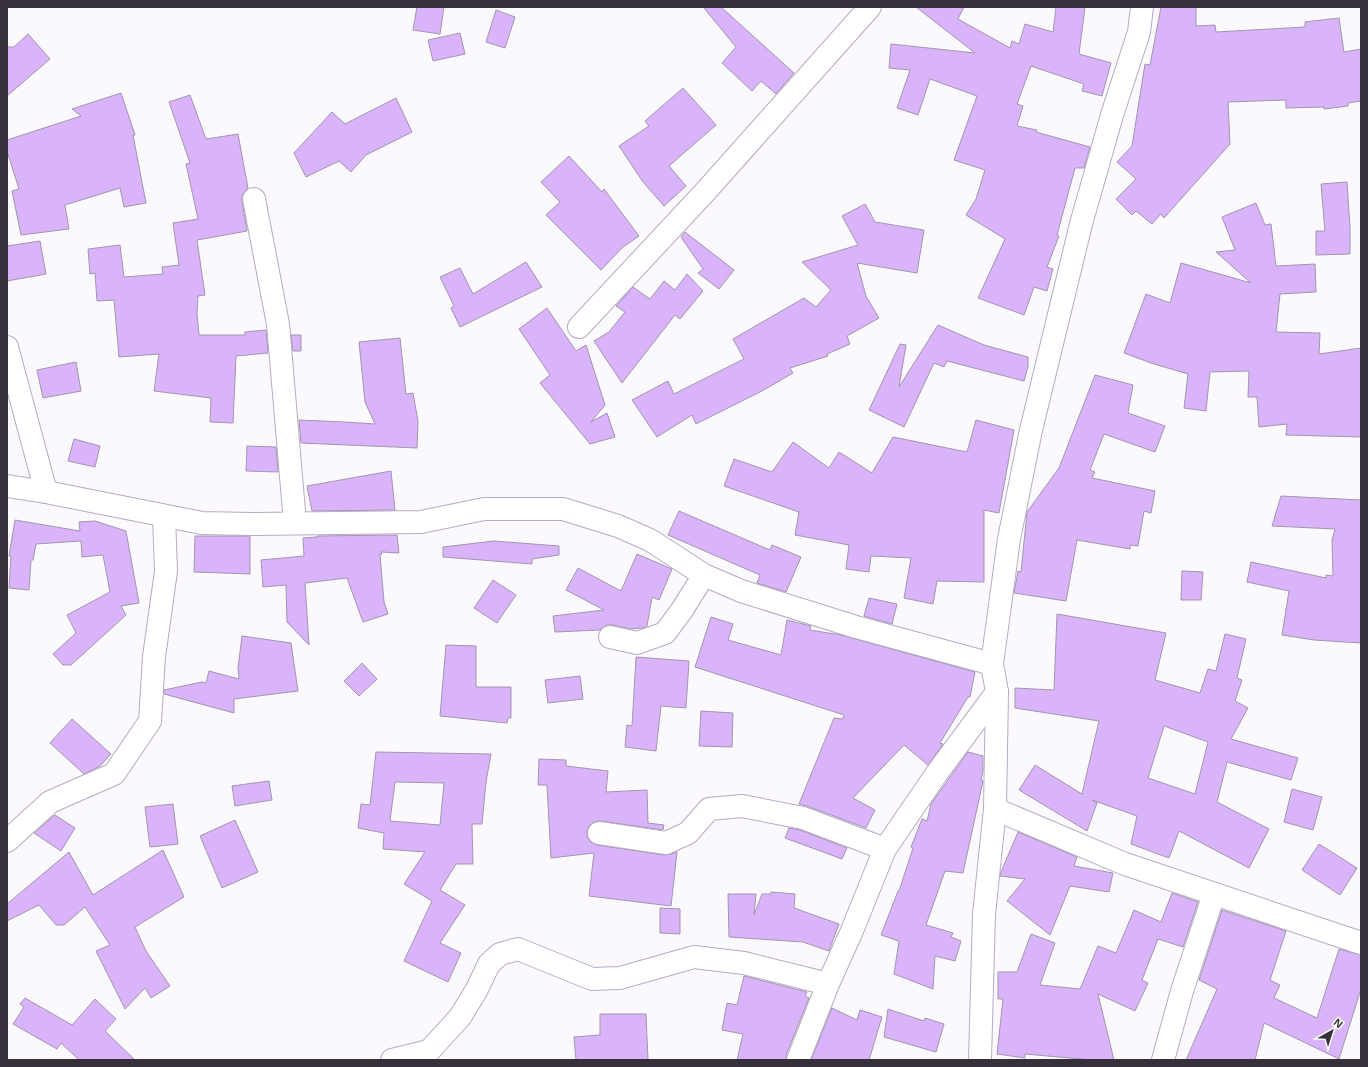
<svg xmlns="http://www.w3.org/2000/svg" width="1368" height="1067" font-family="Arial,sans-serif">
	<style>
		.building { fill: #d9b4fb; stroke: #a295ae; fill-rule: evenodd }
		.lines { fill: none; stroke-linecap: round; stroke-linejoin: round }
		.street-casing { stroke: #b7aac4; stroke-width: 24 }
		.street { stroke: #fff; stroke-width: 22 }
	</style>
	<rect width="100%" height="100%" fill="#fcf9fe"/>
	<g class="building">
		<path d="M417 7H444L440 34 413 30Z"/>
		<path d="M705 7H721L794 73 776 94 761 81 752 91 722 63 736 47 704 8Z"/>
		<path d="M916 7H964L958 19 1010 48 1012 41 1019 44 1025 24 1053 32 1056 7H1085L1079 54 1111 63 1102 96 1082 91 1084 84 1031 66 1017 104 1023 106 1017 126 1037 130 1036 132 1090 147 1084 168H1075L1057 235 1059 236 1047 267 1053 269 1047 291 1034 287 1024 315 978 298 1005 239 966 215 976 199 985 170 954 160 977 96 930 79 918 115 897 108 910 70 889 68 891 44 975 53Z"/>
		<path d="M1161 7H1196V26L1215 25 1216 32 1305 27V22L1339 18 1344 52 1361 49V101L1348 103V106L1324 109V107L1286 108V100L1228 102 1230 144 1164 218 1161 214 1152 224 1136 211 1132 215 1116 199 1136 179 1117 162 1132 146 1145 64 1150 65Z"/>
		<path d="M496 10 515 17 505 48 486 42Z"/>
		<path d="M460 33 465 54 433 61 428 40Z"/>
		<path d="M28 34 50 59 7 96V47H14Z"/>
		<path d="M683 88 716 125 669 166 686 186 664 206 643 182 619 146 649 126 645 121Z"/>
		<path d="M121 93 135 135H133L146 203 124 207 120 188 65 205 69 229 21 235 12 191 19 189 7 151V140L81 116 72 109Z"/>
		<path d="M190 95 206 139 238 134 248 188 242 195V201L247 231 197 240 205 295 198 296 197 314 199 335H245V332L266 330 268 353 236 356 233 423 210 422 211 398 154 391 159 354 119 357 114 300 97 301 95 273 90 274 88 249 120 245 124 277 163 274 162 267 179 265 173 223 198 219 186 164 190 163 169 102Z"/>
		<path d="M396 98 412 132 366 155 351 172 339 161 306 177 294 153 332 112 345 124Z"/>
		<path d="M569 156 602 192 604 189 639 236 623 247 601 270 546 215 560 202 541 182Z"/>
		<path d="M1347 182 1350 227V254L1316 255V231H1325L1321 184Z"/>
		<path d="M1256 203 1265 225 1271 224 1276 266 1315 264 1316 292 1280 294 1276 332 1320 333 1319 354 1361 348V437L1286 435 1287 424 1259 427 1257 397H1248L1249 371 1210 372 1206 411 1184 408 1188 374 1151 363 1124 353 1146 294 1170 303 1181 263 1251 283 1216 252 1235 250 1222 217Z"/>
		<path d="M865 204 875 222 924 230 917 273 857 263 866 296 879 318 847 336 850 344 827 354 828 356 790 368 793 373 762 391 696 424 692 415 657 437 632 400 668 381 674 394 744 359 733 339 804 298 816 307 831 290 802 262 858 245 842 216Z"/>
		<path d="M685 232 734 270 719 289 698 273 703 269 681 237Z"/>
		<path d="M40 241 46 274 7 281V246Z"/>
		<path d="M526 262 542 287 460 327 451 308 454 306 440 277 460 268 473 294Z"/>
		<path d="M687 274 703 291 680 319 675 315 622 383 594 341 609 332 625 312 616 306 633 287 650 299 664 281 675 290Z"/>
		<path d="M547 308 576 351 586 345 605 405 591 422 607 413 615 437 590 444 540 383 550 375 519 329Z"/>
		<path d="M938 325 984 345 1028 357V366L1024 381 947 361 944 367 934 363 904 427 869 410 900 344 906 345 899 387Z"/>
		<path d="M291 335H301V351H293Z"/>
		<path d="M400 338 406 394 413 393 418 421 417 448 301 443 299 420 344 422 375 424 365 402 359 342Z"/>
		<path d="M76 362 81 391 43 398 37 370Z"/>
		<path d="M1095 375 1133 385 1128 413 1165 426 1155 452 1104 434 1090 470 1095 472 1092 478 1155 491 1151 513 1144 511 1138 546 1130 545V549L1077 540 1066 601 1014 593 1018 571 1021 572 1027 512 1059 468Z"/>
		<path d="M976 420 1014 430 999 513 984 510V582L937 581 933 604 904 598 911 558 871 556 869 572 846 569 849 545 795 535 799 512 724 486 734 459 772 472 793 442 829 468 839 452 872 473 893 437 967 452Z"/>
		<path d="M74 439 100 446 95 467 68 461Z"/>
		<path d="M247 446 276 447 278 472 246 471Z"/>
		<path d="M391 471 395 510 312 511 307 486Z"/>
		<path d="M1281 496 1361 500V643L1314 640 1282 635 1289 591 1247 582 1251 562 1326 578V575L1333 576 1332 540 1335 529 1272 526Z"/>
		<path d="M679 511 770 550 772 545 801 557 786 592 757 583 760 575 668 535Z"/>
		<path d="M15 520 80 531 79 522 95 521 126 531 139 603 121 606 126 615 71 665H63L53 654 76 633 67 615 110 592 103 555 82 557 81 541 36 544 33 560H31L29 590 9 588 11 556H9Z"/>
		<path d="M397 535 399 553 381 552 382 554H380L384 602 388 614 363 622 347 578 305 583 309 645 287 622 286 585 263 587 261 560 304 556 303 538 317 537V536Z"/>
		<path d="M195 536H250V574L194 572Z"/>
		<path d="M494 541 559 546V555L532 559V564L443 557V547Z"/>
		<path d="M637 554 672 569 659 600 652 597 647 626 642 628 630 629 613 625H607L600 630 555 632 553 616 604 610 566 590 578 568 621 591Z"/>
		<path d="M1182 571 1203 572 1201 600H1181Z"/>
		<path d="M493 580 516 595 497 623 474 608Z"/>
		<path d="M869 598 897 604 892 624 864 616Z"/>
		<path d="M1057 614 1166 633 1155 680 1200 693 1208 669 1216 671 1225 634 1246 639 1237 678 1242 680 1235 701 1248 708 1231 739 1298 758 1291 780 1227 762 1217 802 1269 829 1249 868 1179 831 1169 858 1131 844 1137 816 1092 800 1097 803 1087 831 1019 790 1035 765 1082 794 1099 721 1015 708V688L1054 690ZM1164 726 1208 742 1195 794 1148 778Z"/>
		<path d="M711 617 733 624 728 640 781 655 787 620 811 626 810 630 841 635 975 672 970 697H968L940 743 943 744 928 765 904 745 853 798 875 810 866 828 807 806 799 804 834 718 843 719 844 715 695 667Z"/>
		<path d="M242 636 291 643 298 691 234 699V713L164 694V690L202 682 206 683 209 671 239 679 238 668Z"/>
		<path d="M446 645 476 646V687H511V718H508L507 723 440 716Z"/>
		<path d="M636 657 689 661 686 708 661 706 656 751 625 747 627 725 632 726Z"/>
		<path d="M362 663 377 679 359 696 344 681Z"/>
		<path d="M580 676 583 699 548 703 545 680Z"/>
		<path d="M701 711 733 713 732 747 699 746Z"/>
		<path d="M72 719 111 754 100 766 84 774 50 743Z"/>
		<path d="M376 752 491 754 486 782 482 824H472L473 864H456L440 890 465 905 440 943 461 953 448 982 404 961 432 901 404 884 425 852 383 849 384 833 358 828 361 804 370 805ZM395 782 444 783 440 825 390 821Z"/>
		<path d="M968 752 983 756V771L981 780 983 781 963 873 945 871 926 925 953 933 951 937 961 941 955 961 935 956 933 989 894 974 899 941 881 935 898 891H899L913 848 911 847 922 819 927 821 931 804Z"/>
		<path d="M539 759 566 760V766L608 771 606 792 647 790 648 823 664 825 663 830 600 821 594 822 589 826 587 831V837L591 842 597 845 664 855 671 854 677 852 671 906 589 896 594 853 551 858 547 785H538Z"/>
		<path d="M269 781 272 800 235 806 232 786Z"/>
		<path d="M1292 789 1322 797 1313 830 1284 822Z"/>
		<path d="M173 804 178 844 150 847 145 807Z"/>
		<path d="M55 815 75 828 61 851 34 833Z"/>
		<path d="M235 820 258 872 222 888 200 836Z"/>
		<path d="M789 828 800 830 847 848 842 859 785 838Z"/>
		<path d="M1018 832 1077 857 1074 866 1113 873 1109 892 1070 886 1050 935 1007 901 1025 879 1000 876 1001 872Z"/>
		<path d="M1319 844 1357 868 1340 895 1302 870Z"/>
		<path d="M163 850 184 897 135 927 146 951 170 986 151 998 145 988 125 1009 96 951 110 945 85 907 64 925H56L39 905 7 921V904L69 852 93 895Z"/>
		<path d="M771 892 795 894 794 908 839 924 829 951 803 942 729 937 728 894H756L754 915 762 894H771Z"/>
		<path d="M1172 893 1198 902 1183 947 1158 939 1142 980 1148 983 1135 1011 1098 994 1114 1060H1092L1025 1054V1058L997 1054 1003 999H998V972H1017L1031 934 1055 943 1040 985 1080 989 1098 946 1116 953 1134 910 1161 922Z"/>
		<path d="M660 908 680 909V934L660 933Z"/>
		<path d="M1222 910 1286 931 1270 980 1280 985 1274 998 1317 1018 1339 949 1361 955V989L1339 1059 1264 1023 1255 1060H1186L1217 989 1199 980Z"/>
		<path d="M744 976 807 992 805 996 809 998 786 1055V1060H737L743 1034 722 1030 727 1003 737 1005Z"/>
		<path d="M25 998 72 1025 95 999 116 1019 105 1031 135 1060H79L61 1043 57 1049 13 1024 24 1007 20 1004Z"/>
		<path d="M832 1008 857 1020 860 1010 882 1017 869 1060H811Z"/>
		<path d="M888 1009 924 1021 925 1018 944 1024 936 1052 884 1037Z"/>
		<path d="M600 1014H646L648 1060H576L574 1037 600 1035Z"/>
	</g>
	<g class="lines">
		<g class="street-casing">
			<g id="street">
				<path d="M254 199 278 324 295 523"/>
				<path d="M579 327 705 192 870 7"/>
				<path d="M7 347 46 492"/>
				<path d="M7 486 46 492 202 523 251 524 421 522 484 509H563L618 526 650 540 704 575 741 591 856 627 992 664"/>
				<path d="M610 637 637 643 665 633 682 610 704 575"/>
				<path d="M995 809 1125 864 1361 943"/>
				<path d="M599 833 666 843 688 833 709 809 742 806 803 818 885 849"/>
				<path d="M7 841 50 802 114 774 150 721 154 657 166 571 164 516"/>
				<path d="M392 1060 429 1051 460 1017 476 991 489 964 500 954 518 949 592 979 620 978 694 957 744 963 828 984"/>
				<path d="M798 1060 828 984 851 933 885 849 937 773 997 692"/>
				<path d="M980 1060 984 914 995 809 997 692 992 664 1009 539 1031 430 1081 224 1112 115 1139 32 1142 7"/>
				<path d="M1163 1060 1182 991 1214 894"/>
			</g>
		</g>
		<use href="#street" class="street"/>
	</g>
	<rect width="1368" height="1067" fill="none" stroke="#35303a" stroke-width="16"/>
	<g transform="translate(1332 1031) rotate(39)" stroke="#ffffff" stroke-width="3" paint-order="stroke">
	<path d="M0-3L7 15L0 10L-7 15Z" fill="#35303a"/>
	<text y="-6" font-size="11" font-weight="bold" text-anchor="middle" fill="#35303a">N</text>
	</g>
</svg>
